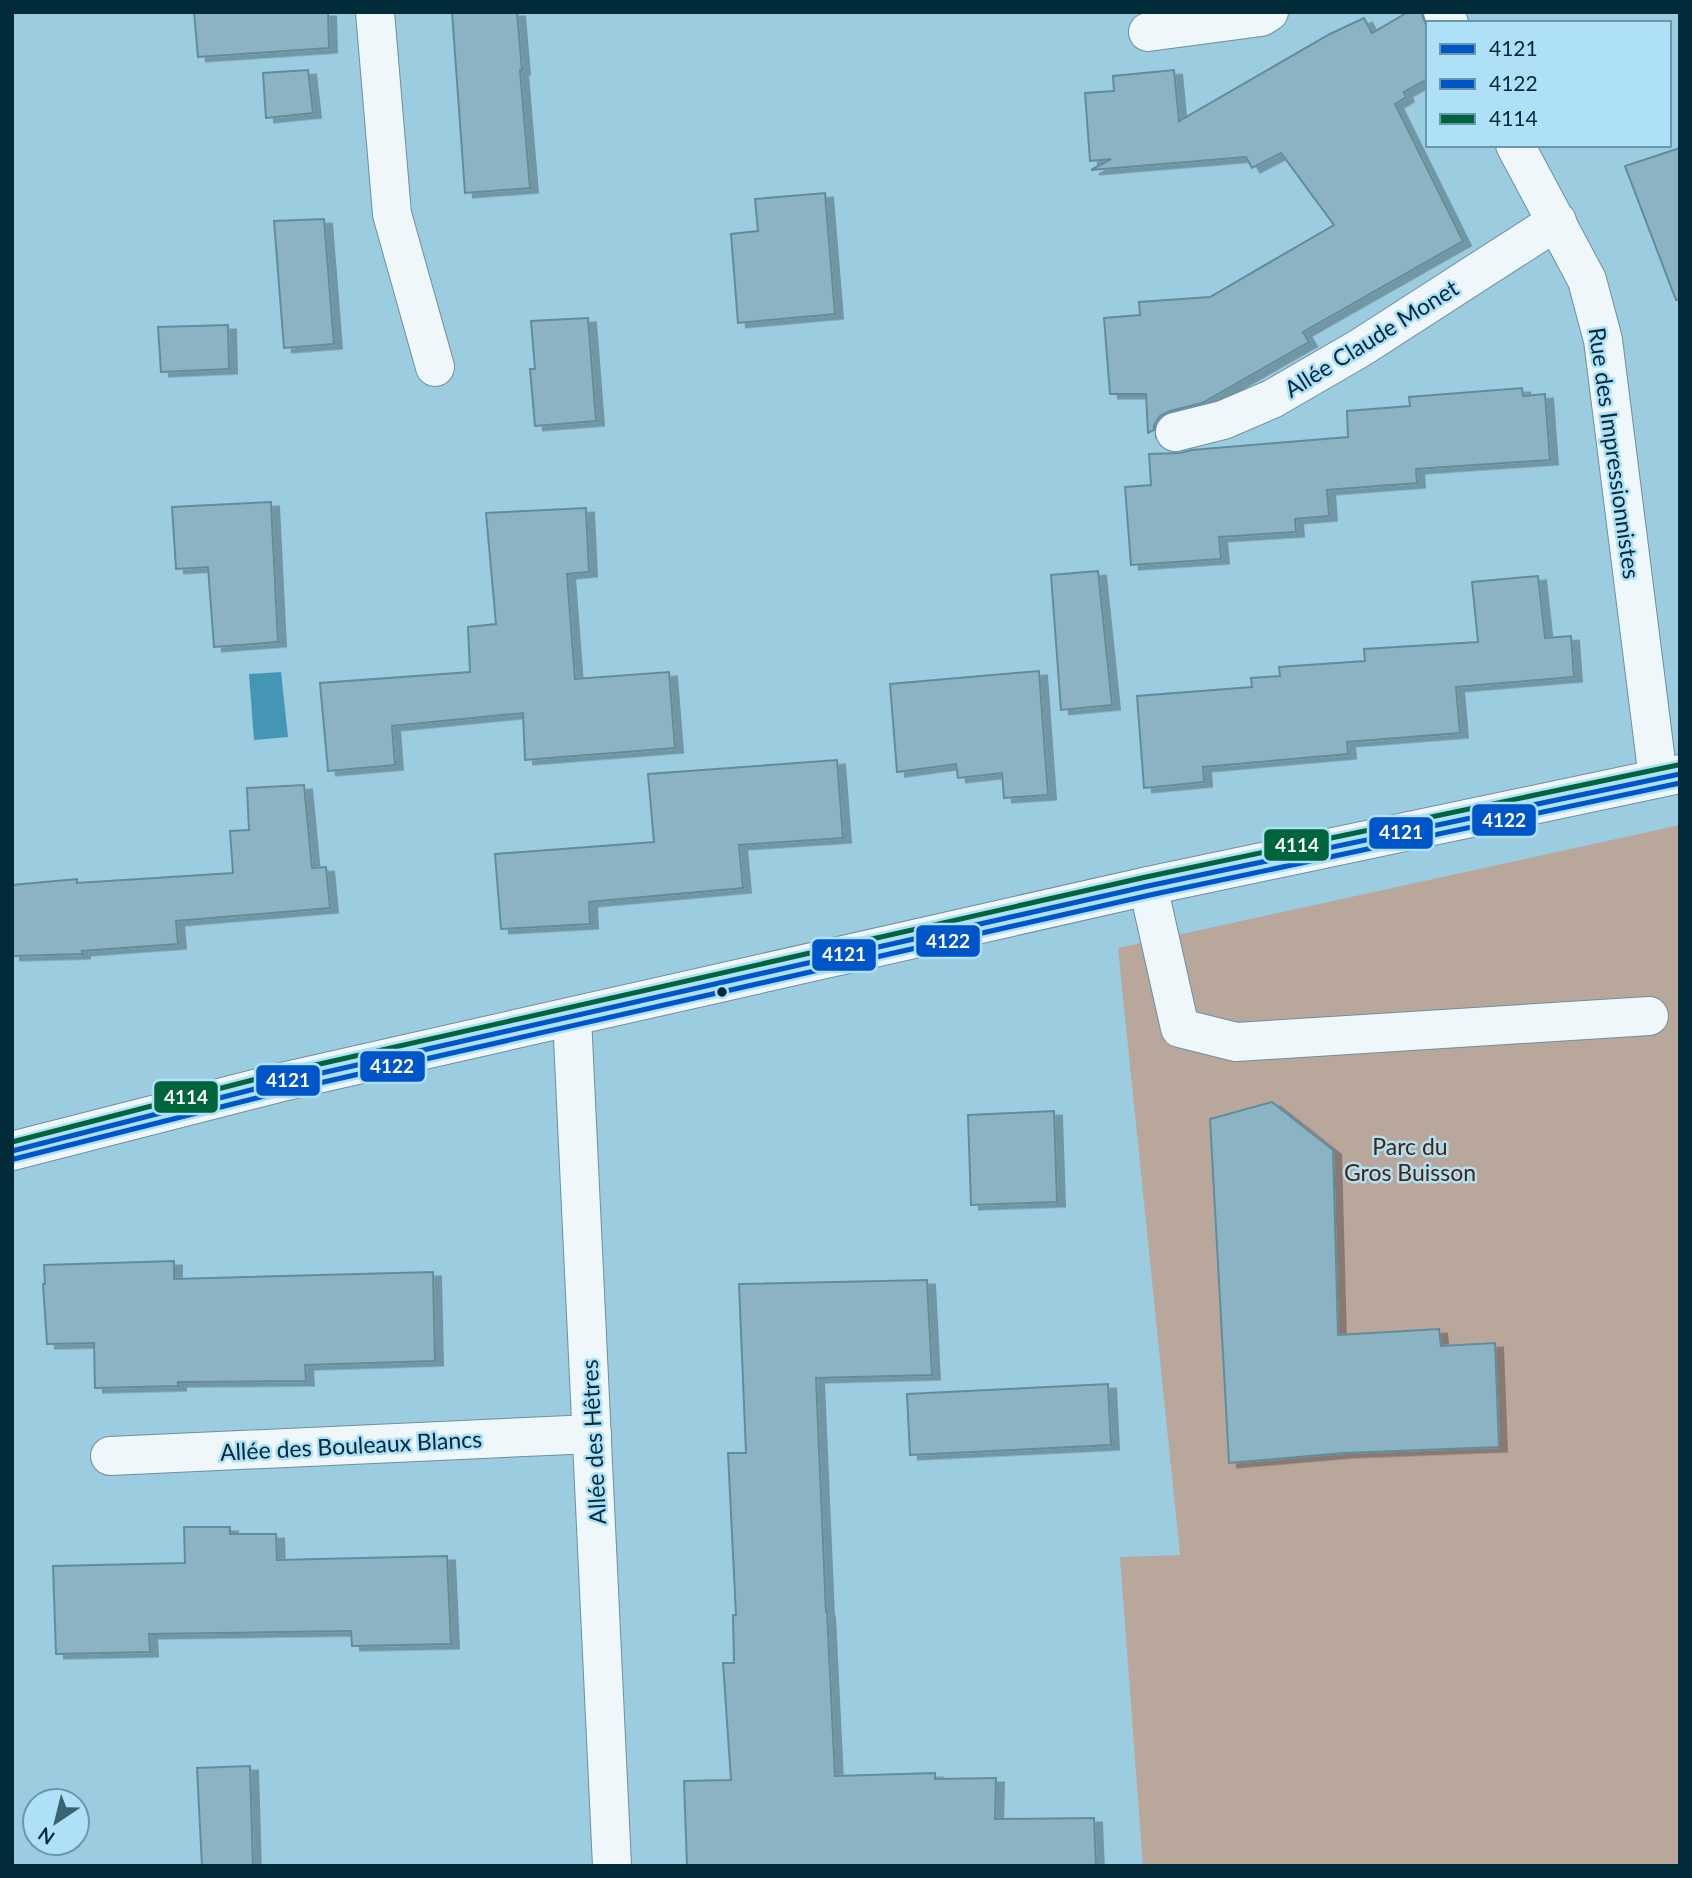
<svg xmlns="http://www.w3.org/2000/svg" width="1692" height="1878" font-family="Lato,sans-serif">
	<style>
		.green { fill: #b9a79c }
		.water { fill: #4596b4 }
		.building { fill: #8cb3c3; stroke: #618d9c; stroke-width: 2; filter: url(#shadow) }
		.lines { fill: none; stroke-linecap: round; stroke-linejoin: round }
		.minor-casing { stroke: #6d909d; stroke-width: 40 }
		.minor { stroke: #f0f7fa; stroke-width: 38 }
		.bus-1-casing { stroke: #aee0f7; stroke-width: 10 }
		.bus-2-casing { stroke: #aee0f7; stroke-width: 10 }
		.bus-3-casing { stroke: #aee0f7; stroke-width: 10 }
		.bus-1 { stroke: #0055c8; stroke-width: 5 }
		.bus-2 { stroke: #0055c8; stroke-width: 5 }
		.bus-3 { stroke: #00643c; stroke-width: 5 }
		.bus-dot { fill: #022b39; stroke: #aee0f7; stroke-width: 2.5 }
		.labels { text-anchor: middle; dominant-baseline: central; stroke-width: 5; stroke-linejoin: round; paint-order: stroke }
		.street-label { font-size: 23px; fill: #022b39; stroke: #aee0f7 }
		.park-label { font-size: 23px; fill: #502307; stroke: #aee0f7 }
		.line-badge { stroke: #aee0f7; stroke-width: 2.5 }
		.badge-label { font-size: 19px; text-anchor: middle; font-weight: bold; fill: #fff }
	</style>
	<defs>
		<filter id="shadow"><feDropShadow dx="8" dy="4.5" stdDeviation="0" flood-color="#0004"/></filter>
	</defs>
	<rect width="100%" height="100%" fill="#9ccce0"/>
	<path class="green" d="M1680 825V1866H1143L1120 1557 1180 1555 1118 948Z"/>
	<path class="water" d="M281 672 288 737 254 740 249 674Z"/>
	<g class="building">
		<path d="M194 12H328L329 48 198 57Z"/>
		<path d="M452 12H517L522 70H520L530 188 465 193Z"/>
		<path d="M1408 12H1421L1428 30V79L1404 92 1406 97 1395 104 1463 241 1303 332 1309 342 1202 403 1170 411 1160 416 1154 425V430L1148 433 1146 394H1110L1104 318 1140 315 1139 302 1210 297 1334 225 1281 153 1252 168 1246 157 1091 170 1111 159 1090 161 1085 93 1114 91 1113 76 1174 70 1179 121 1330 34 1364 18 1372 33Z"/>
		<path d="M308 70 313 113 266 118 263 73Z"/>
		<path d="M1680 148V299L1676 300 1625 166Z"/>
		<path d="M825 193 835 314 738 323 731 234 758 231 755 199Z"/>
		<path d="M324 219 334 344 284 348 274 221Z"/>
		<path d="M588 318 596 421 535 426 530 369H535L531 321Z"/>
		<path d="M228 325 229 369 161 372 158 327Z"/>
		<path d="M1522 388 1523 396 1545 394 1550 460 1416 469 1417 483 1327 490 1329 516 1295 519 1296 532 1219 537 1221 559 1131 565 1125 487 1151 485 1149 454 1180 453 1192 450 1348 437 1347 411 1410 406 1409 397Z"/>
		<path d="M271 502 278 642 214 647 208 567 176 569 172 507Z"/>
		<path d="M586 508 589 572 567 574 575 679 669 672 675 748 525 760 523 713 392 726 395 765 328 771 320 683 470 672 468 627 496 624 486 513Z"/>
		<path d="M1098 571 1112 705 1061 710 1051 575Z"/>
		<path d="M1538 576 1545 638 1571 636 1574 677 1456 687 1460 733 1347 742 1348 754 1203 767 1204 782 1144 788 1137 696 1252 687 1251 678 1280 676 1279 667 1365 661 1364 649 1478 642 1472 582Z"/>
		<path d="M1039 671 1048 795 1004 798 1002 773 958 778 956 764 897 772 890 684Z"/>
		<path d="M837 760 843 838 739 845 743 888 589 902 590 924 501 929 495 854 654 842 648 774Z"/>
		<path d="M304 785 312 868 326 867 330 908 176 921 178 944 82 951V954L12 956V885L77 879V883L233 873 230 831 249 830 247 788Z"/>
		<path d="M1272 1102 1333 1150 1338 1335 1439 1329 1441 1346 1495 1343 1499 1447 1344 1453 1229 1463 1210 1119Z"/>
		<path d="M1054 1111 1057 1202 971 1205 968 1115Z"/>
		<path d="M174 1261V1279L433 1272 435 1361 305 1365 306 1381 178 1382V1386L95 1388 94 1343 47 1344 43 1284H45L44 1265Z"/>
		<path d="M927 1280 932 1375 816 1378 826 1612H827L835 1776 935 1773V1779L996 1778 995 1819 1094 1818 1096 1866H687L684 1781 731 1780 723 1663H734L733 1615H736L728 1453H746L739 1284Z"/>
		<path d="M1108 1384 1111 1445 910 1455 907 1394Z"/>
		<path d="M184 1527H230V1534H276L277 1560 447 1556 451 1644 352 1646 351 1631 149 1634 150 1652 56 1654 53 1566 185 1563Z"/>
		<path d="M250 1766 253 1866H202L197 1768Z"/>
	</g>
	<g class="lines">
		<g class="minor-casing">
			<g id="minor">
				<path d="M375 12 392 214 435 367"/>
				<path d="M1443 12 1449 23"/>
				<path d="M1148 32 1261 17 1269 12"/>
				<path d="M1515 145 1587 280 1603 340 1658 778"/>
				<path d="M1175 432 1223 420 1272 399 1360 348 1557 221"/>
				<path d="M1148 886 1180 1028 1236 1042 1649 1016"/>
				<path d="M572 1017 612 1866"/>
				<path d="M12 1151 282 1082 1148 886 1680 774"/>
				<path d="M110 1456 592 1434"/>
			</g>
		</g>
		<use href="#minor" class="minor"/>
		<g class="bus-1-casing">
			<path id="bus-1" d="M12 1151 282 1082 1148 886 1680 774"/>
		</g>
		<g class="bus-2-casing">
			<path id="bus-2" d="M14 1159 284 1091 1150 895 1680 783"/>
		</g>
		<g class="bus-3-casing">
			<path id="bus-3" d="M12 1142 280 1073 1146 877 1678 765"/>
		</g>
		<use href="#bus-1" class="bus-1"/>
		<use href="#bus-2" class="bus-2"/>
		<use href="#bus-3" class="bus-3"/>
	</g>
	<circle class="bus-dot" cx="722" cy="992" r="6"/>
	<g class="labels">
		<g class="street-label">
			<text transform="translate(1371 338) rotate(-32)">Allée Claude Monet</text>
			<text transform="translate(1615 453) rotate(82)">Rue des Impressionnistes</text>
			<text transform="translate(593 1442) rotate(-93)">Allée des Hêtres</text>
			<text transform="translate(351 1445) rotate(-3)">Allée des Bouleaux Blancs</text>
		</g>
		<g class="park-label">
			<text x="1410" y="1146">Parc du<tspan x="1410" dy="26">Gros Buisson</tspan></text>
		</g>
	</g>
	<g class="line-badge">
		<rect x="1471" y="803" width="66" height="34" rx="7" fill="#0055c8"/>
		<rect x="1368" y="816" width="66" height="34" rx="7" fill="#0055c8"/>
		<rect x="1263" y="828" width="67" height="34" rx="7" fill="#00643c"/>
		<rect x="915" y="924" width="66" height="34" rx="7" fill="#0055c8"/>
		<rect x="811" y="938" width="66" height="34" rx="7" fill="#0055c8"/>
		<rect x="359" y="1050" width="67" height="33" rx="7" fill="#0055c8"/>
		<rect x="255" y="1064" width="66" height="33" rx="7" fill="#0055c8"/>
		<rect x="153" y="1080" width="66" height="34" rx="7" fill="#00643c"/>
	</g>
	<g class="badge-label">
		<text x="1504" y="827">4122</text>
		<text x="1401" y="839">4121</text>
		<text x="1297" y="852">4114</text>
		<text x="948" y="948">4122</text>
		<text x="844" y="961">4121</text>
		<text x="392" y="1073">4122</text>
		<text x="288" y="1087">4121</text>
		<text x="186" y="1104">4114</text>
	</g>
	<rect width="1692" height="1878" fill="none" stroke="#022b39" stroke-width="28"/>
	<rect x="1426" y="21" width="245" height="126" fill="#aee0f7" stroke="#6998ab" stroke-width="2"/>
	<rect x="1440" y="44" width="35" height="10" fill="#0055c8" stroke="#6998ab" stroke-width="2"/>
	<text x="1489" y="56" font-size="21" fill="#022b39">4121</text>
	<rect x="1440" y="79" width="35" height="10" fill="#0055c8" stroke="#6998ab" stroke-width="2"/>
	<text x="1489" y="91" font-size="21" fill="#022b39">4122</text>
	<rect x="1440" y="114" width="35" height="10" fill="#00643c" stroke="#6998ab" stroke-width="2"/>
	<text x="1489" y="126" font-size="21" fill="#022b39">4114</text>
	<g transform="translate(56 1822) rotate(215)"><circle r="33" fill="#aee0f7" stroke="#6998ab" stroke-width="2"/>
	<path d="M0-5L12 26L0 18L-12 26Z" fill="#386373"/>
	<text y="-10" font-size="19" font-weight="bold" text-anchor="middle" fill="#022b39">N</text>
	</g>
</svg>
